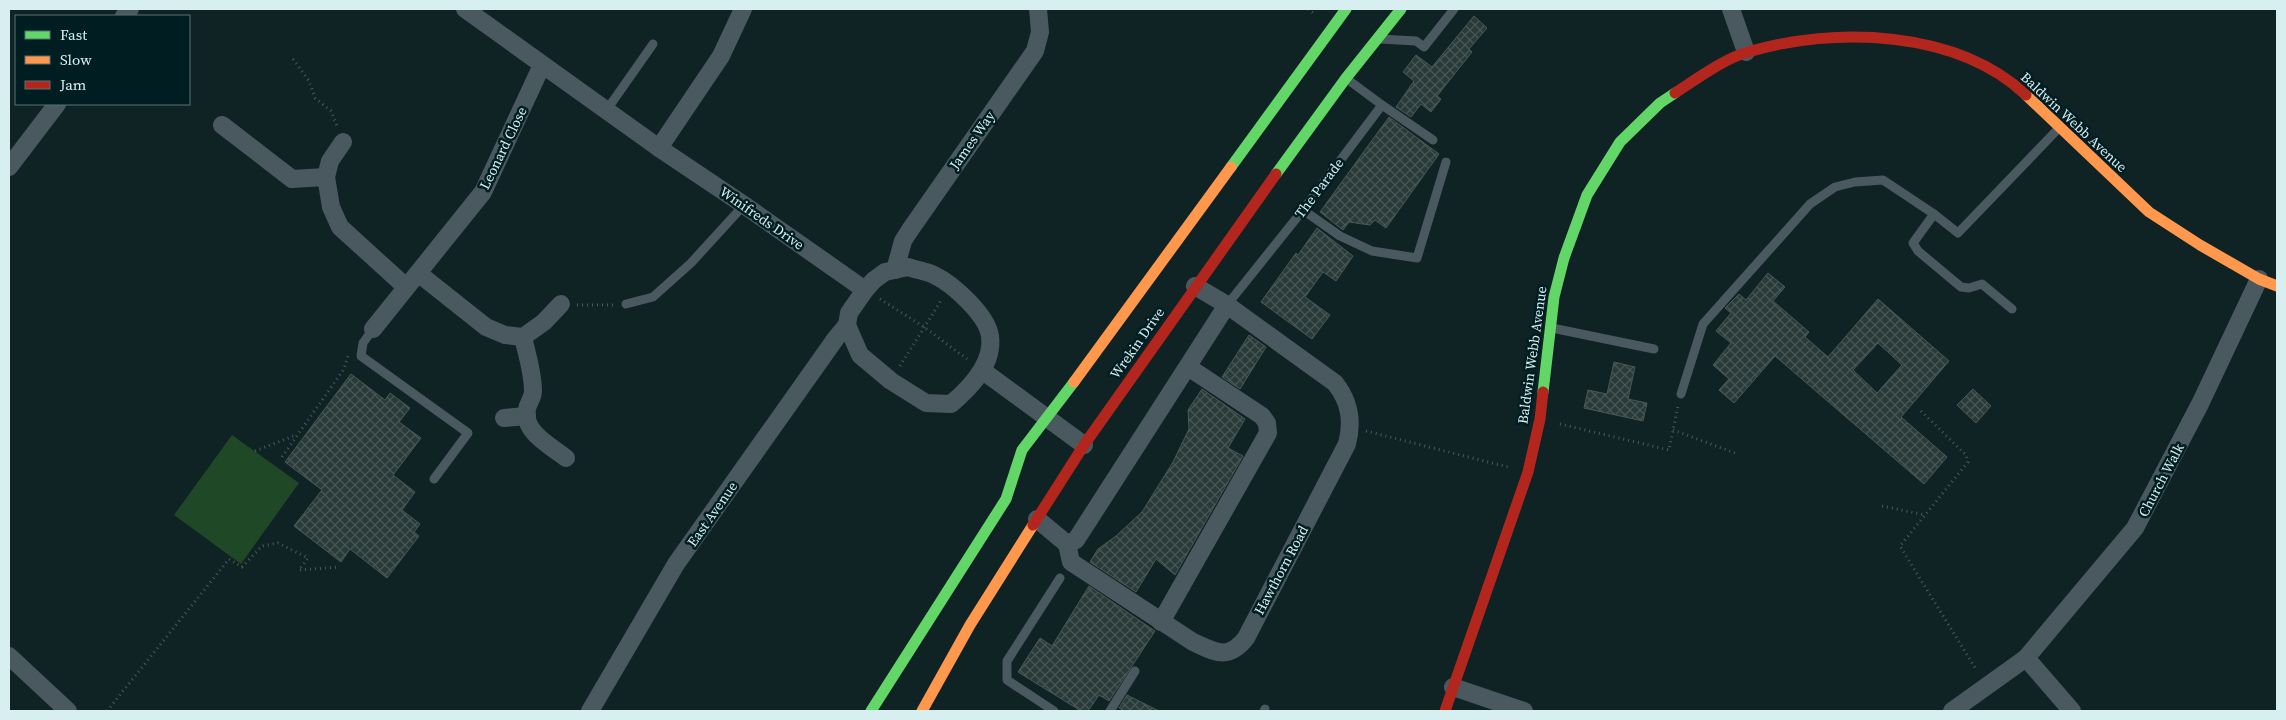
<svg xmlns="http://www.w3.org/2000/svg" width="2286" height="720" font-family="'Source Serif 4',serif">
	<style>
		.garden { fill: #1f4926 }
		.building { fill: url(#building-cross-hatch); stroke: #485857; fill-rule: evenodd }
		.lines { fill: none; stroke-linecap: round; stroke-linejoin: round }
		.path { stroke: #4b595e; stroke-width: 3; stroke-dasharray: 1 4; stroke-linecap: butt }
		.lane { stroke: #4a5860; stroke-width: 9 }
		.street { stroke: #4a5860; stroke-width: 18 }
		.fast { stroke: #63d668; stroke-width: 11 }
		.slow { stroke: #ff974d; stroke-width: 11 }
		.jam { stroke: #b3261e; stroke-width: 11 }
		.labels { text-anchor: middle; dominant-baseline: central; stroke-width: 5; stroke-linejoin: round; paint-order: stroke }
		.street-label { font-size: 14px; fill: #d8eff1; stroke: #001e22 }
	</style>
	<defs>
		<pattern id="building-cross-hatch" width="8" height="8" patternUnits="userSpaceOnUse" patternTransform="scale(1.25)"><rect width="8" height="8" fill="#293a39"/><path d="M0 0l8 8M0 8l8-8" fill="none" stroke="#475756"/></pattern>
	</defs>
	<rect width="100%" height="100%" fill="#0f2224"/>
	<path class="garden" d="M232 435 299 483 241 564 174 515Z"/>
	<g class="building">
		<path d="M1474 16 1487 28 1469 49 1472 52 1437 96 1441 99 1431 112 1421 104 1411 117 1396 107 1414 81 1403 72 1416 55 1432 67Z"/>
		<path d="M1389 117 1439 154 1386 228 1375 220 1370 225 1349 222 1343 230 1320 212Z"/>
		<path d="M1317 228 1353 256 1336 281 1323 272 1305 297 1330 315 1312 339 1261 302 1296 253 1298 255Z"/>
		<path d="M1768 273 1785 287 1773 301 1809 332 1805 337 1828 357 1878 299 1949 361 1901 417 1947 457 1924 484 1775 356 1734 403 1719 390 1729 379 1713 365 1731 343 1716 331 1731 313 1725 308 1739 294 1746 300ZM1878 343 1902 365 1877 393 1853 370Z"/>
		<path d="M1249 335 1266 347 1240 389 1222 377Z"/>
		<path d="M1614 362 1635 367 1628 399 1647 403 1643 421 1584 408 1588 390 1607 394Z"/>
		<path d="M351 374 385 400 390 393 410 408 399 422 421 438 393 475 415 492 402 510 420 524 414 532 419 536 387 578 350 549 341 562 294 526 322 490 285 462Z"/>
		<path d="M1202 389 1245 419 1228 448 1243 456 1175 575 1156 559 1136 592 1090 562 1098 549 1116 536 1142 512 1173 462 1189 429 1188 410Z"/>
		<path d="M1973 389 1991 406 1976 423 1957 405Z"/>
		<path d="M1089 586 1155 631 1109 701 1099 695 1088 711H1081L1018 672 1040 638 1052 646Z"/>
		<path d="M1127 695 1159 711H1125L1119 708Z"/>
	</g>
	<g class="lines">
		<g class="path">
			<path d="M1308 9 1316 15"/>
			<path d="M293 59 309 81 315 98 331 111 337 126"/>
			<path d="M880 299 924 327 967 359"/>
			<path d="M577 305H613"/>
			<path d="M900 366 942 299"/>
			<path d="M1921 411 1966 455 1968 462 1900 546 1977 671"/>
			<path d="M1560 424 1669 450 1678 406"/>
			<path d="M1673 430 1735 453"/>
			<path d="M1366 431 1508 467"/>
			<path d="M255 451 296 435"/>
			<path d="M282 457 344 369 348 356"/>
			<path d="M1882 506 1925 515"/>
			<path d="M107 711 229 559 242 567 262 546 278 543 308 558 299 570 340 567"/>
		</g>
		<g class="lane">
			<path d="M1380 39 1416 41 1424 47 1454 9"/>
			<path d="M1382 105 1433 140"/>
			<path d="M606 111 653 44"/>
			<path d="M1303 210 1340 236 1372 251 1417 258 1446 162"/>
			<path d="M1934 214 1913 243 1918 251 1961 287 1969 288 1982 284 2012 309"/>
			<path d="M626 304 653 297 691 263 744 205"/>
			<path d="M1227 305 1303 210 1382 105 1347 79"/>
			<path d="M1552 328 1654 349"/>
			<path d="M373 329 363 343 361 356 468 433 434 479"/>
			<path d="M1681 394 1703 324 1810 204 1835 187 1855 182 1883 180 1934 214 1958 233 2058 129"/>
			<path d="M1054 711 1007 680V661L1060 578"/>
			<path d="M1110 711 1135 671"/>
			<path d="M1264 711 1265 709"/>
		</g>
		<g class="street">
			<path d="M465 9 659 148 744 205 865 290"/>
			<path d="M1731 9 1746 52"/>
			<path d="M124 16 130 9"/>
			<path d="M222 125 292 179 326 177"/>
			<path d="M343 142 330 161 326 177 331 207 340 227 406 287"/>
			<path d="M659 148 721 56 743 9"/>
			<path d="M9 167 57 104"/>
			<path d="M908 267C916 270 926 271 934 275 953 284 987 315 990 336 994 364 970 388 951 404L926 403 891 381 860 355 847 325 849 313 865 290 874 280 885 272Z"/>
			<path d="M895 270 903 241 910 230 1035 51 1040 32 1038 9"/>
			<path d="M418 273 486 327 505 335 523 337 544 322 561 304"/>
			<path d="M373 329 483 192 542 65"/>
			<path d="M523 337C527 355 533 372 533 391 533 398 528 403 527 409 522 432 551 446 566 458"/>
			<path d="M983 371 1084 445"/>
			<path d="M504 418 527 416"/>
			<path d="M1037 519 1067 544 1071 562 1193 642C1215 652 1228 661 1246 638L1347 444C1353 421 1350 402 1335 383L1227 305"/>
			<path d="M1067 544 1076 540 1227 305 1195 286"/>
			<path d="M1161 622 1268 433 1267 423 1262 416 1188 367"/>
			<path d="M9 656 68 711"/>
			<path d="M2026 658 2135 528 2200 404 2259 279"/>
			<path d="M1453 687 1524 711"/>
			<path d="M590 711 676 564 836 338 847 325"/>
			<path d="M1952 711 2026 658 2072 711"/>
		</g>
		<g class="fast">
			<path d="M1231 167 1346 9"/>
			<path d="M1276 174 1346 78 1401 9"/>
			<path d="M1543 392 1554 297 1564 258 1587 195 1620 142 1660 103 1675 93"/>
			<path d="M871 711 1006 499 1022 450 1074 382"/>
		</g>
		<g class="slow">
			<path d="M2026 95 2149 212 2200 245 2259 279 2277 286"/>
			<path d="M1074 382 1231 167"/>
			<path d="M922 711 970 625 1033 525"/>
		</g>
		<g class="jam">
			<path d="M1675 93C1695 80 1725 58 1748 52 1835 26 1957 30 2026 95"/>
			<path d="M1033 525 1084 445 1276 174"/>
			<path d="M1445 711 1528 472 1540 419 1543 392"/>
		</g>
	</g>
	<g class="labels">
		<g class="street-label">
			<text transform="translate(2074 122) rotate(43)">Baldwin Webb Avenue</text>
			<text transform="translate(972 140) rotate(-55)">James Way</text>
			<text transform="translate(503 148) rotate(-64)">Leonard Close</text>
			<text transform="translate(1319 188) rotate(-53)">The Parade</text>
			<text transform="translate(762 218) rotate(35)">Winifreds Drive</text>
			<text transform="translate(1137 343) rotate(-55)">Wrekin Drive</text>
			<text transform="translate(1532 355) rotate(-82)">Baldwin Webb Avenue</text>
			<text transform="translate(2161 480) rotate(-62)">Church Walk</text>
			<text transform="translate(712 514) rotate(-55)">East Avenue</text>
			<text transform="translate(1281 570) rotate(-62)">Hawthorn Road</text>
		</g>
	</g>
	<rect width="2286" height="720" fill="none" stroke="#d8eff1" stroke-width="20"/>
	<rect x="15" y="15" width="175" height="90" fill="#001e22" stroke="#567275"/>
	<rect x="25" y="31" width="25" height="8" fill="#63d668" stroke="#567275"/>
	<text x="60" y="40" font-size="15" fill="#d8eff1">Fast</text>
	<rect x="25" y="56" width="25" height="8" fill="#ff974d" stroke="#567275"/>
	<text x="60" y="65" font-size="15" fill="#d8eff1">Slow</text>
	<rect x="25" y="81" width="25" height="8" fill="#b3261e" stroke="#567275"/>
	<text x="60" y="90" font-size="15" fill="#d8eff1">Jam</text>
</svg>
